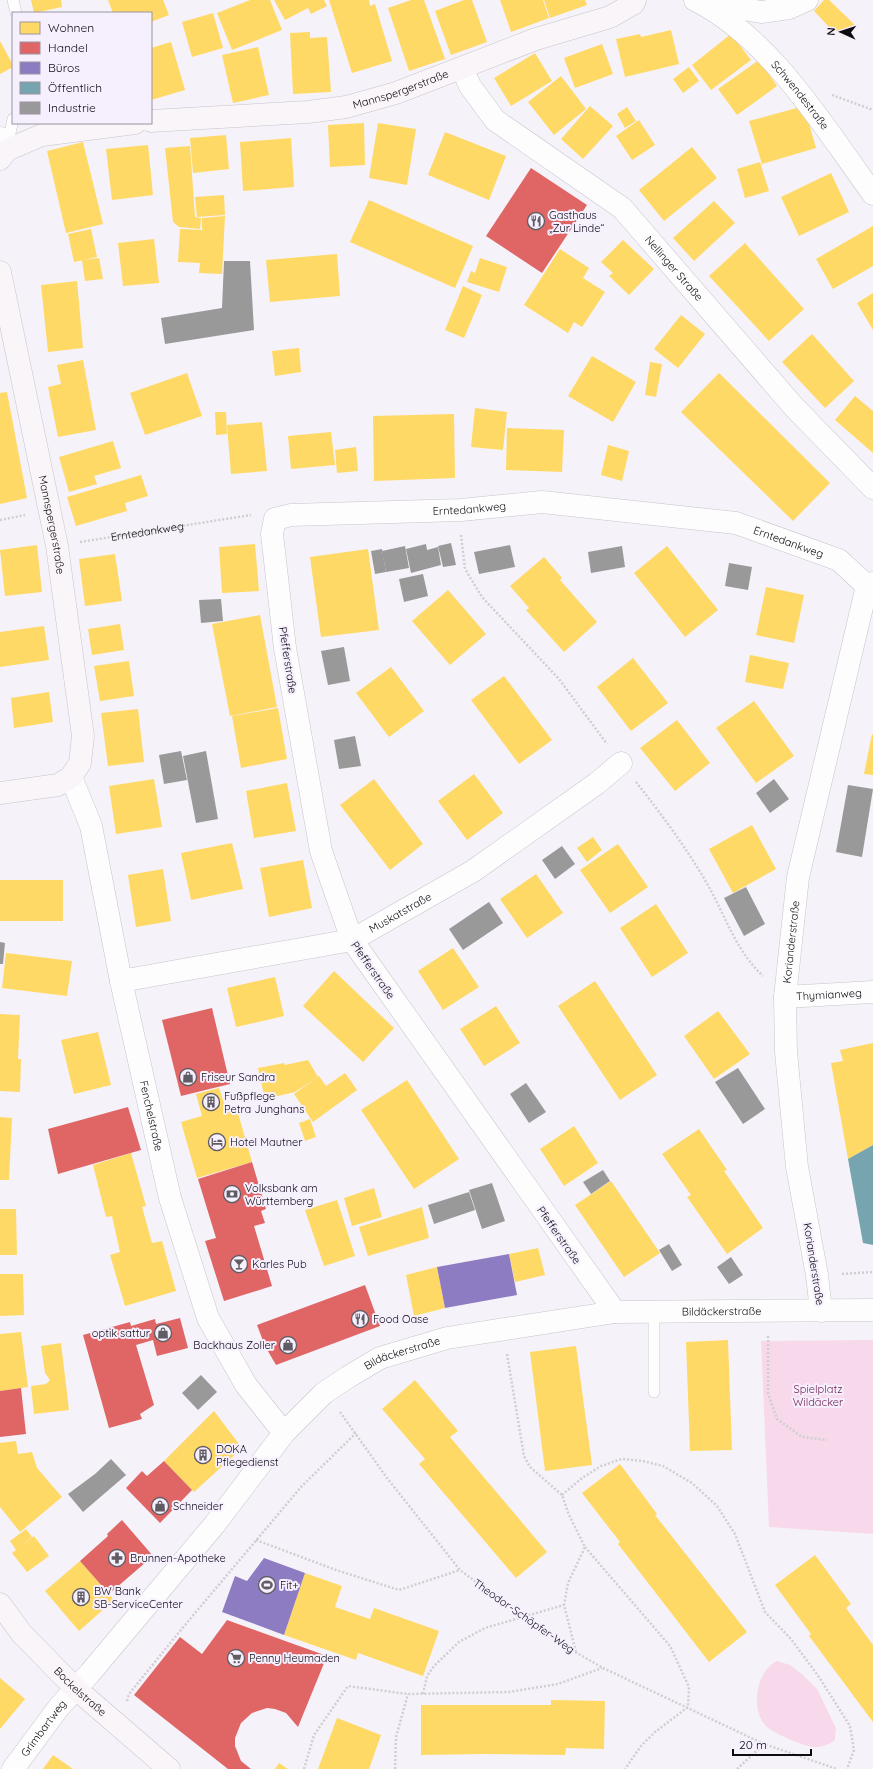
<svg xmlns="http://www.w3.org/2000/svg" width="873" height="1769" font-family="Quicksand,sans-serif">
	<style>
		.green { fill: #f8d9eb }
		.homes { fill: #ffd966 }
		.shops { fill: #e06666 }
		.offices { fill: #8e7cc3 }
		.public { fill: #76a5af }
		.industry { fill: #999 }
		.lines { fill: none; stroke-linecap: round; stroke-linejoin: round }
		.lane-casing { stroke: #c7c4ca; stroke-width: 12 }
		.street-casing { stroke: #c7c4ca; stroke-width: 23 }
		.secondary-casing { stroke: #c7c4ca; stroke-width: 23 }
		.path { stroke: #d0ced1; stroke-width: 2.5; stroke-dasharray: 2 2; stroke-linecap: butt }
		.lane { stroke: #fefdfe; stroke-width: 11 }
		.street { stroke: #fefdfe; stroke-width: 22 }
		.secondary { stroke: #f9f5f9; stroke-width: 22 }
		.labels { text-anchor: middle; dominant-baseline: central; stroke-width: 4; stroke-linejoin: round; paint-order: stroke }
		.street-label { font-size: 11px; fill: #0e0b11; stroke: #f6effe }
		.poi-label { font-size: 11px; fill: #0e0b11; stroke: #f6effe; text-anchor: start }
		.park-label { font-size: 11px; fill: #6f1f4e; stroke: #f6effe }
	</style>
	<rect width="100%" height="100%" fill="#f6f2fa"/>
	<g class="green">
		<path d="M873 1340V1534L769 1527 761 1341Z"/>
		<path d="M777 1661 790 1665 803 1675 817 1689 836 1728 835 1740C829 1745 819 1748 812 1747 801 1745 772 1733 765 1725 750 1708 757 1670 777 1661Z"/>
	</g>
	<g class="homes">
		<path d="M31 0H61L62 7 34 13Z"/>
		<path d="M108 0H163L169 15 151 22V13H113Z"/>
		<path d="M250 0H270L282 30 232 50 217 13Z"/>
		<path d="M274 0H324L327 6 311 14 308 8 285 20Z"/>
		<path d="M329 0H369L370 6 375 4 392 61 352 73Z"/>
		<path d="M411 0H424L445 59 409 71 388 8Z"/>
		<path d="M464 0H472L487 42 451 55 435 11Z"/>
		<path d="M500 0H543L549 18 511 32Z"/>
		<path d="M544 0H585L587 5 550 18Z"/>
		<path d="M824 0H829L855 25 844 37 829 27 814 11Z"/>
		<path d="M213 13 223 48 192 57 182 22Z"/>
		<path d="M671 30 679 64 625 77 616 39 640 34 641 37Z"/>
		<path d="M310 32V38L327 37 331 92 293 94 290 33Z"/>
		<path d="M731 34 751 60 711 90 692 65Z"/>
		<path d="M0 41 13 65V67L0 74Z"/>
		<path d="M171 42 185 90 151 100V48Z"/>
		<path d="M602 44 613 74 575 88 564 58Z"/>
		<path d="M258 47 269 95 233 103 222 55Z"/>
		<path d="M535 53 552 81 511 106 494 78Z"/>
		<path d="M759 60 777 86 737 115 718 89Z"/>
		<path d="M689 67 699 81 683 93 673 79Z"/>
		<path d="M561 76 586 109 554 135 528 102Z"/>
		<path d="M590 106 613 126 583 159 561 139Z"/>
		<path d="M804 106 816 148 762 164 749 121Z"/>
		<path d="M627 107 636 121 625 128 617 114Z"/>
		<path d="M639 120 655 145 632 160 616 136Z"/>
		<path d="M364 123 365 165 330 167 328 125Z"/>
		<path d="M378 123 416 129 407 185 369 178Z"/>
		<path d="M445 132 506 156 489 200 428 175Z"/>
		<path d="M226 135 229 169 193 173 190 138Z"/>
		<path d="M291 138 294 187 243 191 240 142Z"/>
		<path d="M83 142 103 224 66 233 47 151Z"/>
		<path d="M148 145 153 195 112 200 106 149Z"/>
		<path d="M190 146 195 217 201 218 200 229 179 227 173 222 165 148Z"/>
		<path d="M692 147 717 178 664 221 639 190Z"/>
		<path d="M760 162 769 191 745 198 737 169Z"/>
		<path d="M831 173 849 212 799 236 781 197Z"/>
		<path d="M224 195 225 215 197 217 195 197Z"/>
		<path d="M369 200 473 246 455 288 350 242Z"/>
		<path d="M714 201 735 223 694 261 673 238Z"/>
		<path d="M225 216 222 274 199 273 200 263 178 262 180 229 204 230 202 229V218Z"/>
		<path d="M873 226V266L833 289 816 259Z"/>
		<path d="M91 229 97 257 74 262 68 234Z"/>
		<path d="M154 239 159 283 123 286 118 243Z"/>
		<path d="M623 240 654 269 629 295 609 276 613 273 601 262Z"/>
		<path d="M745 243 804 309 769 341 709 276Z"/>
		<path d="M560 249 589 268 583 278 605 292 582 327 574 322 568 333 524 305Z"/>
		<path d="M337 254 340 296 270 302 266 260Z"/>
		<path d="M99 258 103 279 85 281 82 260Z"/>
		<path d="M480 258 507 267 499 292 467 282 471 271 475 273Z"/>
		<path d="M77 281 83 348 48 352 41 285Z"/>
		<path d="M463 286 482 295 464 338 445 330Z"/>
		<path d="M873 293V330L857 303Z"/>
		<path d="M681 315 705 334 678 368 654 349Z"/>
		<path d="M812 334 854 381 825 408 782 362Z"/>
		<path d="M299 348 301 372 275 376 272 351Z"/>
		<path d="M592 356 636 382 613 422 568 396Z"/>
		<path d="M83 360 96 430 58 437 48 387 61 384 57 365Z"/>
		<path d="M650 362 662 364 656 397 645 395Z"/>
		<path d="M187 373 202 416 145 435 130 393Z"/>
		<path d="M719 373 830 483 793 521 681 412Z"/>
		<path d="M7 392 27 498 0 504V393Z"/>
		<path d="M855 396 873 411V453L835 420Z"/>
		<path d="M475 408 507 412 503 450 471 447Z"/>
		<path d="M215 412H226L227 434 216 435Z"/>
		<path d="M454 414 455 478 374 481 373 416Z"/>
		<path d="M262 422 267 471 231 474 227 425Z"/>
		<path d="M507 428 564 430 562 472 506 470Z"/>
		<path d="M331 432 335 465 291 469 288 436Z"/>
		<path d="M113 441 121 468 94 476 97 484 69 492 59 457Z"/>
		<path d="M608 445 629 451 622 481 601 475Z"/>
		<path d="M356 447 358 471 337 473 335 450Z"/>
		<path d="M141 475 148 496 125 503 127 511 76 526 67 497Z"/>
		<path d="M255 544 259 591 222 593 219 547Z"/>
		<path d="M37 545 42 592 5 596 0 550Z"/>
		<path d="M667 546 718 610 685 637 634 573Z"/>
		<path d="M368 549 379 630 321 637 310 557Z"/>
		<path d="M115 554 122 601 85 606 79 559Z"/>
		<path d="M544 557 562 578 560 580 597 622 564 652 526 610 529 608 510 586Z"/>
		<path d="M766 587 804 595 794 643 756 635Z"/>
		<path d="M448 590 486 634 450 665 412 621Z"/>
		<path d="M260 615 277 707 230 716 212 624Z"/>
		<path d="M120 624 124 650 92 655 88 629Z"/>
		<path d="M44 626 49 660 0 667V632Z"/>
		<path d="M750 655 789 663 783 689 745 682Z"/>
		<path d="M633 658 668 703 631 731 597 687Z"/>
		<path d="M129 661 134 696 100 701 94 666Z"/>
		<path d="M391 667 424 711 389 737 356 693Z"/>
		<path d="M504 676 552 740 519 764 471 700Z"/>
		<path d="M49 692 53 722 14 728 11 698Z"/>
		<path d="M754 701 794 756 756 783 716 728Z"/>
		<path d="M278 708 287 759 241 768 232 716Z"/>
		<path d="M138 709 144 762 108 766 101 713Z"/>
		<path d="M677 720 710 763 675 791 640 748Z"/>
		<path d="M872 734 873 735V775L864 774Z"/>
		<path d="M474 774 503 813 467 840 438 801Z"/>
		<path d="M154 779 162 827 116 834 109 786Z"/>
		<path d="M374 779 423 844 390 870 340 805Z"/>
		<path d="M287 783 296 831 254 838 246 791Z"/>
		<path d="M752 825 776 869 733 893 709 849Z"/>
		<path d="M593 837 602 850 587 862 577 848Z"/>
		<path d="M232 843 243 889 191 900 181 853Z"/>
		<path d="M618 844 648 887 610 913 580 870Z"/>
		<path d="M303 860 312 908 269 917 260 868Z"/>
		<path d="M163 869 171 921 136 927 128 875Z"/>
		<path d="M536 874 563 913 527 938 500 899Z"/>
		<rect x="0" y="880" width="63" height="41"/>
		<path d="M656 904 688 953 652 977 620 928Z"/>
		<path d="M453 948 479 987 443 1010 418 971Z"/>
		<path d="M6 953 72 961 67 996 2 988Z"/>
		<path d="M334 971 394 1028 363 1062 303 1006Z"/>
		<path d="M275 977 284 1016 236 1027 227 988Z"/>
		<path d="M595 981 657 1075 620 1100 558 1006Z"/>
		<path d="M496 1006 520 1043 484 1066 460 1029Z"/>
		<path d="M718 1011 750 1054 714 1079 684 1036Z"/>
		<path d="M0 1014 20 1015 18 1059H21L20 1092 0 1091Z"/>
		<path d="M98 1032 111 1085 74 1094 61 1040Z"/>
		<path d="M873 1043V1145L848 1159 831 1063 843 1061 840 1050Z"/>
		<path d="M308 1060 318 1077 295 1092 265 1099 258 1068 284 1063 285 1065Z"/>
		<path d="M345 1073 357 1090 313 1122 294 1094 319 1076 326 1086Z"/>
		<path d="M407 1080 459 1159 414 1189 361 1110Z"/>
		<path d="M219 1088 226 1109 236 1106 252 1162 197 1178 181 1122 202 1116 196 1094Z"/>
		<path d="M0 1117 12 1118 9 1180H0Z"/>
		<path d="M310 1119 316 1137 305 1141 299 1123Z"/>
		<path d="M574 1126 598 1163 564 1186 540 1149Z"/>
		<path d="M699 1129 727 1170 724 1171 763 1228 727 1254 687 1197 691 1195 662 1154Z"/>
		<path d="M131 1153 146 1206 142 1207 152 1243 162 1241 176 1291 125 1306 110 1255 120 1252 112 1216 106 1217 93 1165Z"/>
		<path d="M611 1181 660 1253 624 1277 575 1205Z"/>
		<path d="M374 1188 382 1217 352 1226 344 1198Z"/>
		<path d="M337 1200 355 1256 324 1266 305 1210Z"/>
		<path d="M422 1207 429 1238 368 1256 359 1227Z"/>
		<path d="M0 1209H16L17 1255H0Z"/>
		<path d="M538 1248 545 1275 515 1282 509 1254Z"/>
		<path d="M437 1267 445 1308 414 1316 406 1275Z"/>
		<path d="M0 1274H23L24 1315 0 1316Z"/>
		<path d="M21 1332 28 1387 0 1391V1334Z"/>
		<path d="M728 1340 732 1450 690 1451 686 1342Z"/>
		<path d="M61 1343 69 1410 34 1414 31 1386 46 1384 50 1380 45 1373 41 1346Z"/>
		<path d="M576 1346 592 1465 545 1471 530 1352Z"/>
		<path d="M415 1380 458 1431 450 1437 547 1552 516 1578 419 1464 425 1459 382 1409Z"/>
		<path d="M214 1411 242 1448 194 1492 164 1461Z"/>
		<path d="M16 1441 18 1454 32 1452 37 1468 62 1497 20 1532 0 1507V1443Z"/>
		<path d="M620 1464 657 1514 655 1515 747 1632 709 1662 618 1544 620 1542 582 1493Z"/>
		<path d="M26 1529 32 1537 18 1548 34 1536 49 1556 27 1572 12 1553 16 1550 10 1541Z"/>
		<path d="M815 1555 851 1604 846 1608 873 1645V1722L809 1636 811 1634 775 1585Z"/>
		<path d="M80 1561 114 1600 79 1631 45 1591Z"/>
		<path d="M305 1573 342 1586 335 1607 370 1619 374 1608 439 1631 423 1676 358 1653 356 1660 284 1635Z"/>
		<path d="M0 1678 25 1699 0 1729Z"/>
		<path d="M551 1700 605 1701 604 1749 566 1748 565 1755 485 1754 421 1755V1705H551Z"/>
		<path d="M337 1718 381 1735 369 1769H318Z"/>
		<path d="M53 1755 73 1769H43Z"/>
		<path d="M279 1763 288 1769H275Z"/>
	</g>
	<g class="shops">
		<path d="M531 168 587 205 542 273 486 236Z"/>
		<path d="M212 1008 230 1084 181 1096 162 1020Z"/>
		<path d="M128 1107 141 1150 58 1174 48 1129Z"/>
		<path d="M252 1162 266 1209 261 1211 265 1223 254 1226 272 1286 224 1301 205 1241 216 1238 198 1179Z"/>
		<path d="M365 1285 380 1326 276 1365 265 1346 257 1325Z"/>
		<path d="M180 1318 188 1348 157 1356 153 1340 136 1345 154 1405 140 1414 142 1419 109 1428 83 1335 130 1322 131 1326 155 1319 156 1324Z"/>
		<path d="M21 1388 26 1434 0 1437V1391Z"/>
		<path d="M164 1461 192 1490 160 1523 126 1488 142 1471 147 1476Z"/>
		<path d="M122 1520 153 1556 109 1594 80 1561 108 1536 107 1534Z"/>
		<path d="M227 1620 327 1656 298 1727 286 1713 275 1709 267 1708 252 1713 241 1723 235 1738V1746L241 1761 251 1769H228L134 1695 180 1637 202 1654Z"/>
	</g>
	<g class="offices">
		<path d="M509 1254 517 1295 445 1308 437 1267Z"/>
		<path d="M264 1558 305 1573 284 1635 222 1612 235 1576 247 1581Z"/>
	</g>
	<path class="public" d="M873 1145V1245L863 1243 848 1159Z"/>
	<g class="industry">
		<path d="M224 261H250L254 330 165 344 161 318 222 308Z"/>
		<path d="M451 543 456 565 443 567 438 546Z"/>
		<path d="M426 544 427 550 438 547 441 565 411 573 406 549Z"/>
		<path d="M510 545 515 567 479 574 474 552Z"/>
		<path d="M405 546 409 568 386 572 382 551Z"/>
		<path d="M622 546 625 567 591 573 588 552Z"/>
		<path d="M382 549 386 572 375 574 371 551Z"/>
		<path d="M729 563 752 567 748 590 725 586Z"/>
		<path d="M423 574 428 596 404 602 399 579Z"/>
		<path d="M221 599 223 621 201 623 199 600Z"/>
		<path d="M344 647 350 681 328 685 321 651Z"/>
		<path d="M355 736 361 766 339 769 334 740Z"/>
		<path d="M181 751 187 780 164 784 159 755Z"/>
		<path d="M206 751 218 819 196 823 183 756Z"/>
		<path d="M774 779 789 799 770 813 756 793Z"/>
		<path d="M848 785 873 789 862 857 836 852Z"/>
		<path d="M562 846 575 864 555 879 542 860Z"/>
		<path d="M746 887 765 924 744 936 724 898Z"/>
		<path d="M489 902 503 923 463 950 449 929Z"/>
		<path d="M0 942 5 943 3 964H0Z"/>
		<path d="M738 1068 765 1109 743 1124 715 1082Z"/>
		<path d="M526 1083 546 1112 529 1123 510 1094Z"/>
		<path d="M603 1170 610 1181 591 1194 583 1182Z"/>
		<path d="M492 1183 505 1221 482 1229 469 1190Z"/>
		<path d="M469 1192 475 1210 434 1224 428 1205Z"/>
		<path d="M669 1244 682 1265 672 1271 659 1250Z"/>
		<path d="M731 1257 743 1275 729 1284 717 1267Z"/>
		<path d="M201 1375 217 1392 198 1410 182 1393Z"/>
		<path d="M111 1459 126 1475 83 1512 68 1494 95 1474Z"/>
	</g>
	<g class="lines">
		<g class="lane-casing">
			<g id="lane">
				<path d="M13 0 16 13"/>
				<path d="M7 147 13 119"/>
				<path d="M654 1312V1392"/>
			</g>
		</g>
		<g class="street-casing">
			<g id="street">
				<path id="s2" d="M695 0C771 38 824 127 873 194"/>
				<path d="M713 9 732 7 761 12 789 8 807 0"/>
				<path id="s3" d="M462 68 470 86 495 120 622 208 794 407 873 488"/>
				<path d="M0 138 7 150"/>
				<path id="s4" d="M71 777 91 826 121 981 170 1198 208 1318 246 1385 284 1433"/>
				<path id="s5" d="M121 981 352 940 473 871 596 784 621 763"/>
				<path id="s6" d="M785 997 873 992"/>
				<path id="s7" d="M821 1311 817 1275 797 1167 786 1052 785 997 798 877 867 586 873 583"/>
				<path id="s8" d="M615 1312 352 940 321 851 285 648 272 534 275 519 291 515 461 510 542 502 736 523 839 560 867 586"/>
				<path id="s9" d="M13 1769 59 1707 90 1673 215 1524 284 1433 324 1393 348 1377 380 1358 447 1338 615 1312 873 1310"/>
			</g>
		</g>
		<g class="secondary-casing">
			<g id="secondary">
				<path id="s10" d="M151 121 308 112 346 107 396 93 536 39 610 17 633 4 635 0"/>
				<path d="M0 159 7 150 42 135 135 123"/>
				<path id="s11" d="M0 272 57 546 83 736 80 763 71 777 58 785 0 793"/>
				<path id="s12" d="M0 1604 22 1634 75 1688 169 1769"/>
			</g>
		</g>
		<g class="path">
			<path d="M832 95 873 110"/>
			<path d="M0 520 25 515"/>
			<path d="M461 535 465 569 482 597 559 679 607 744"/>
			<path id="s1" d="M80 542 251 515"/>
			<path d="M636 782C662 815 688 850 709 887 726 918 737 952 763 976"/>
			<path d="M842 1274 873 1272"/>
			<path d="M768 1336V1393L777 1419 802 1437 827 1440"/>
			<path d="M507 1354 524 1456 530 1467 562 1495 569 1515 585 1547 568 1583 564 1605 576 1652"/>
			<path d="M340 1412 387 1478 460 1570 524 1618 577 1653 603 1668 764 1744 837 1769"/>
			<path d="M562 1495 582 1478 601 1466 622 1459 643 1461 663 1466 692 1483 717 1506 735 1534 765 1612 791 1639 819 1677 850 1726 854 1750 847 1769"/>
			<path d="M256 1540 336 1570 399 1590 460 1570"/>
			<path d="M585 1547 670 1646 689 1687 688 1707 655 1732 641 1746 625 1769"/>
			<path d="M423 1694 427 1676 434 1666 459 1642 485 1628 564 1605"/>
			<path d="M127 1701 129 1694 180 1631 301 1487 356 1433"/>
			<path d="M304 1769 314 1735 348 1686 408 1694 509 1692 558 1684 602 1668"/>
			<path d="M395 1769 396 1737 408 1694"/>
			<path d="M737 1769 764 1744"/>
		</g>
		<use href="#lane" class="lane"/>
		<use href="#street" class="street"/>
		<use href="#secondary" class="secondary"/>
	</g>
	<defs>
		<g id="restaurant-ring" transform="scale(0.9)"><circle r="9.5" fill="#f6effe" stroke="#5f5c63" stroke-width="1.5"/><path d="M-5-6h1v4h1v-4h1v4h1v-4h1v5L-1.5 .5V6h-2V.5L-5-1ZM5-6V6H3V1.5H1.5Q1.5-4 5-6Z" fill="#5f5c63"/></g>
		<g id="shop-ring" transform="scale(0.9)"><circle r="9.5" fill="#f6effe" stroke="#5f5c63" stroke-width="1.5"/><path d="M-5-2.5h2.3a2.7 3.5 0 0 1 5.4 0H5L5.5 6h-11ZM-1.5-2.5h3a1.5 2.3 0 0 0-3 0Z" fill="#5f5c63"/></g>
		<g id="building-ring" transform="scale(0.9)"><circle r="9.5" fill="#f6effe" stroke="#5f5c63" stroke-width="1.5"/><path d="M-4-6H4V6H1V3H-1V6H-4ZM-2.5-4.3h1.7v1.8h-1.7ZM.8-4.3h1.7v1.8H.8ZM-2.5-1h1.7V.8h-1.7ZM.8-1h1.7V.8H.8Z" fill="#5f5c63"/></g>
		<g id="hotel-ring" transform="scale(0.9)"><circle r="9.5" fill="#f6effe" stroke="#5f5c63" stroke-width="1.5"/><path d="M-6-4.5h1.5V1H6V5H4.5V3h-9V5H-6ZM-4 0a1.8 1.8 0 1 1 3.6 0ZM.5 0V-2.5h3Q6-2.5 6 0Z" fill="#5f5c63"/></g>
		<g id="bank-ring" transform="scale(0.9)"><circle r="9.5" fill="#f6effe" stroke="#5f5c63" stroke-width="1.5"/><path d="M-6-4H6V4H-6ZM0-2.3a2.3 2.3 0 1 0 0 4.6a2.3 2.3 0 1 0 0-4.6Z" fill="#5f5c63"/></g>
		<g id="bar-ring" transform="scale(0.9)"><circle r="9.5" fill="#f6effe" stroke="#5f5c63" stroke-width="1.5"/><path d="M-6-5H6L.8 .8V4.5H3.5V6h-7V4.5H-.8V.8Z" fill="#5f5c63"/></g>
		<g id="pharmacy-ring" transform="scale(0.9)"><circle r="9.5" fill="#f6effe" stroke="#5f5c63" stroke-width="1.5"/><path d="M-2-6h4v4h4v4h-4v4h-4v-4h-4v-4h4Z" fill="#5f5c63"/></g>
		<g id="stadium-ring" transform="scale(0.9)"><circle r="9.5" fill="#f6effe" stroke="#5f5c63" stroke-width="1.5"/><path d="M0-5a6.5 5 0 1 0 0 10a6.5 5 0 1 0 0-10ZM-3.5-1.8h7v3.6h-7Z" fill="#5f5c63"/></g>
		<g id="supermarket-ring" transform="scale(0.9)"><circle r="9.5" fill="#f6effe" stroke="#5f5c63" stroke-width="1.5"/><path d="M-6-5.5h2.5l.6 2H6L4.5 2H-2.5L-4.4-4H-6ZM-1.5 3.2a1.3 1.3 0 1 0 .1 0ZM3 3.2a1.3 1.3 0 1 0 .1 0Z" fill="#5f5c63"/></g>
	</defs>
	<g fill-rule="evenodd">
		<use href="#restaurant-ring" x="536" y="221"/>
		<use href="#shop-ring" x="188" y="1077"/>
		<use href="#building-ring" x="211" y="1102"/>
		<use href="#hotel-ring" x="217" y="1142"/>
		<use href="#bank-ring" x="232" y="1194"/>
		<use href="#bar-ring" x="239" y="1264"/>
		<use href="#restaurant-ring" x="360" y="1319"/>
		<use href="#shop-ring" x="163" y="1333"/>
		<use href="#shop-ring" x="288" y="1345"/>
		<use href="#building-ring" x="203" y="1455"/>
		<use href="#shop-ring" x="160" y="1506"/>
		<use href="#pharmacy-ring" x="117" y="1558"/>
		<use href="#stadium-ring" x="267" y="1585"/>
		<use href="#building-ring" x="81" y="1597"/>
		<use href="#supermarket-ring" x="236" y="1658"/>
	</g>
	<g class="labels">
		<g class="street-label">
			<text stroke="none"><textPath href="#s10" startOffset="253">Mannspergerstraße</textPath></text>
			<text stroke="none"><textPath href="#s2" startOffset="143">Schwendestraße</textPath></text>
			<text stroke="none"><textPath href="#s3" startOffset="296">Nellinger Straße</textPath></text>
			<text stroke="none"><textPath href="#s8" startOffset="1081">Erntedankweg</textPath></text>
			<text stroke="none"><textPath href="#s11" startOffset="258">Mannspergerstraße</textPath></text>
			<text stroke="none"><textPath href="#s1" startOffset="68">Erntedankweg</textPath></text>
			<text stroke="none"><textPath href="#s8" startOffset="1405">Erntedankweg</textPath></text>
			<text transform="translate(288 660) rotate(81)">Pfefferstraße</text>
			<text stroke="none"><textPath href="#s5" startOffset="290">Muskatstraße</textPath></text>
			<text stroke="none"><textPath href="#s7" startOffset="372">Korianderstraße</textPath></text>
			<text transform="translate(373 970) rotate(55)">Pfefferstraße</text>
			<text stroke="none"><textPath href="#s6" startOffset="44">Thymianweg</textPath></text>
			<text stroke="none"><textPath href="#s4" startOffset="349">Fenchelstraße</textPath></text>
			<text transform="translate(559 1235) rotate(55)">Pfefferstraße</text>
			<text transform="translate(814 1264) rotate(81)">Korianderstraße</text>
			<text stroke="none"><textPath href="#s9" startOffset="901">Bildäckerstraße</textPath></text>
			<text stroke="none"><textPath href="#s9" startOffset="577">Bildäckerstraße</textPath></text>
			<text transform="translate(524 1616) rotate(35)">Theodor-Schöpfer-Weg</text>
			<text stroke="none"><textPath href="#s12" startOffset="119">Bockelstraße</textPath></text>
			<text stroke="none"><textPath href="#s9" startOffset="51">Grimbartweg</textPath></text>
		</g>
		<g class="poi-label">
			<text x="549" y="215">Gasthaus<tspan x="549" dy="13">„Zur Linde“</tspan></text>
			<text x="201" y="1077">Friseur Sandra</text>
			<text x="224" y="1096">Fußpflege<tspan x="224" dy="13">Petra Junghans</tspan></text>
			<text x="230" y="1142">Hotel Mautner</text>
			<text x="245" y="1188">Volksbank am<tspan x="245" dy="13">Württemberg</tspan></text>
			<text x="252" y="1264">Karles Pub</text>
			<text x="373" y="1319">Food Oase</text>
			<text x="150" y="1333" text-anchor="end">optik sattur</text>
			<text x="275" y="1345" text-anchor="end">Backhaus Zoller</text>
			<text x="216" y="1449">DOKA<tspan x="216" dy="13">Pflegedienst</tspan></text>
			<text x="173" y="1506">Schneider</text>
			<text x="130" y="1558">Brunnen-Apotheke</text>
			<text x="280" y="1585">Fit+</text>
			<text x="94" y="1591">BW Bank<tspan x="94" dy="13">SB-ServiceCenter</tspan></text>
			<text x="249" y="1658">Penny Heumaden</text>
		</g>
		<g class="park-label">
			<text x="818" y="1389">Spielplatz<tspan x="818" dy="13">Wildäcker</tspan></text>
		</g>
	</g>
	<rect x="12" y="12" width="140" height="112" fill="#f6effe" stroke="#99949f"/>
	<rect x="20" y="22" width="20" height="12" fill="#ffd966" stroke="#99949f"/>
	<text x="48" y="32" font-size="12" fill="#0e0b11">Wohnen</text>
	<rect x="20" y="42" width="20" height="12" fill="#e06666" stroke="#99949f"/>
	<text x="48" y="52" font-size="12" fill="#0e0b11">Handel</text>
	<rect x="20" y="62" width="20" height="12" fill="#8e7cc3" stroke="#99949f"/>
	<text x="48" y="72" font-size="12" fill="#0e0b11">Büros</text>
	<rect x="20" y="82" width="20" height="12" fill="#76a5af" stroke="#99949f"/>
	<text x="48" y="92" font-size="12" fill="#0e0b11">Öffentlich</text>
	<rect x="20" y="102" width="20" height="12" fill="#999999" stroke="#99949f"/>
	<text x="48" y="112" font-size="12" fill="#0e0b11">Industrie</text>
	<g transform="translate(841 32) rotate(273)" stroke="#f6effe" stroke-width="3" paint-order="stroke">
	<path d="M0-3L7 15L0 10L-7 15Z" fill="#0e0b11"/>
	<text y="-6" font-size="11" font-weight="bold" text-anchor="middle" fill="#0e0b11">N</text>
	</g>
	<path d="M733 1749v6h78v-6" fill="none" stroke="#0e0b11" stroke-width="2"/>
	<text x="739" y="1749" font-size="12" fill="#0e0b11" stroke="#f6effe" stroke-width="3" paint-order="stroke">20 m</text>
</svg>
